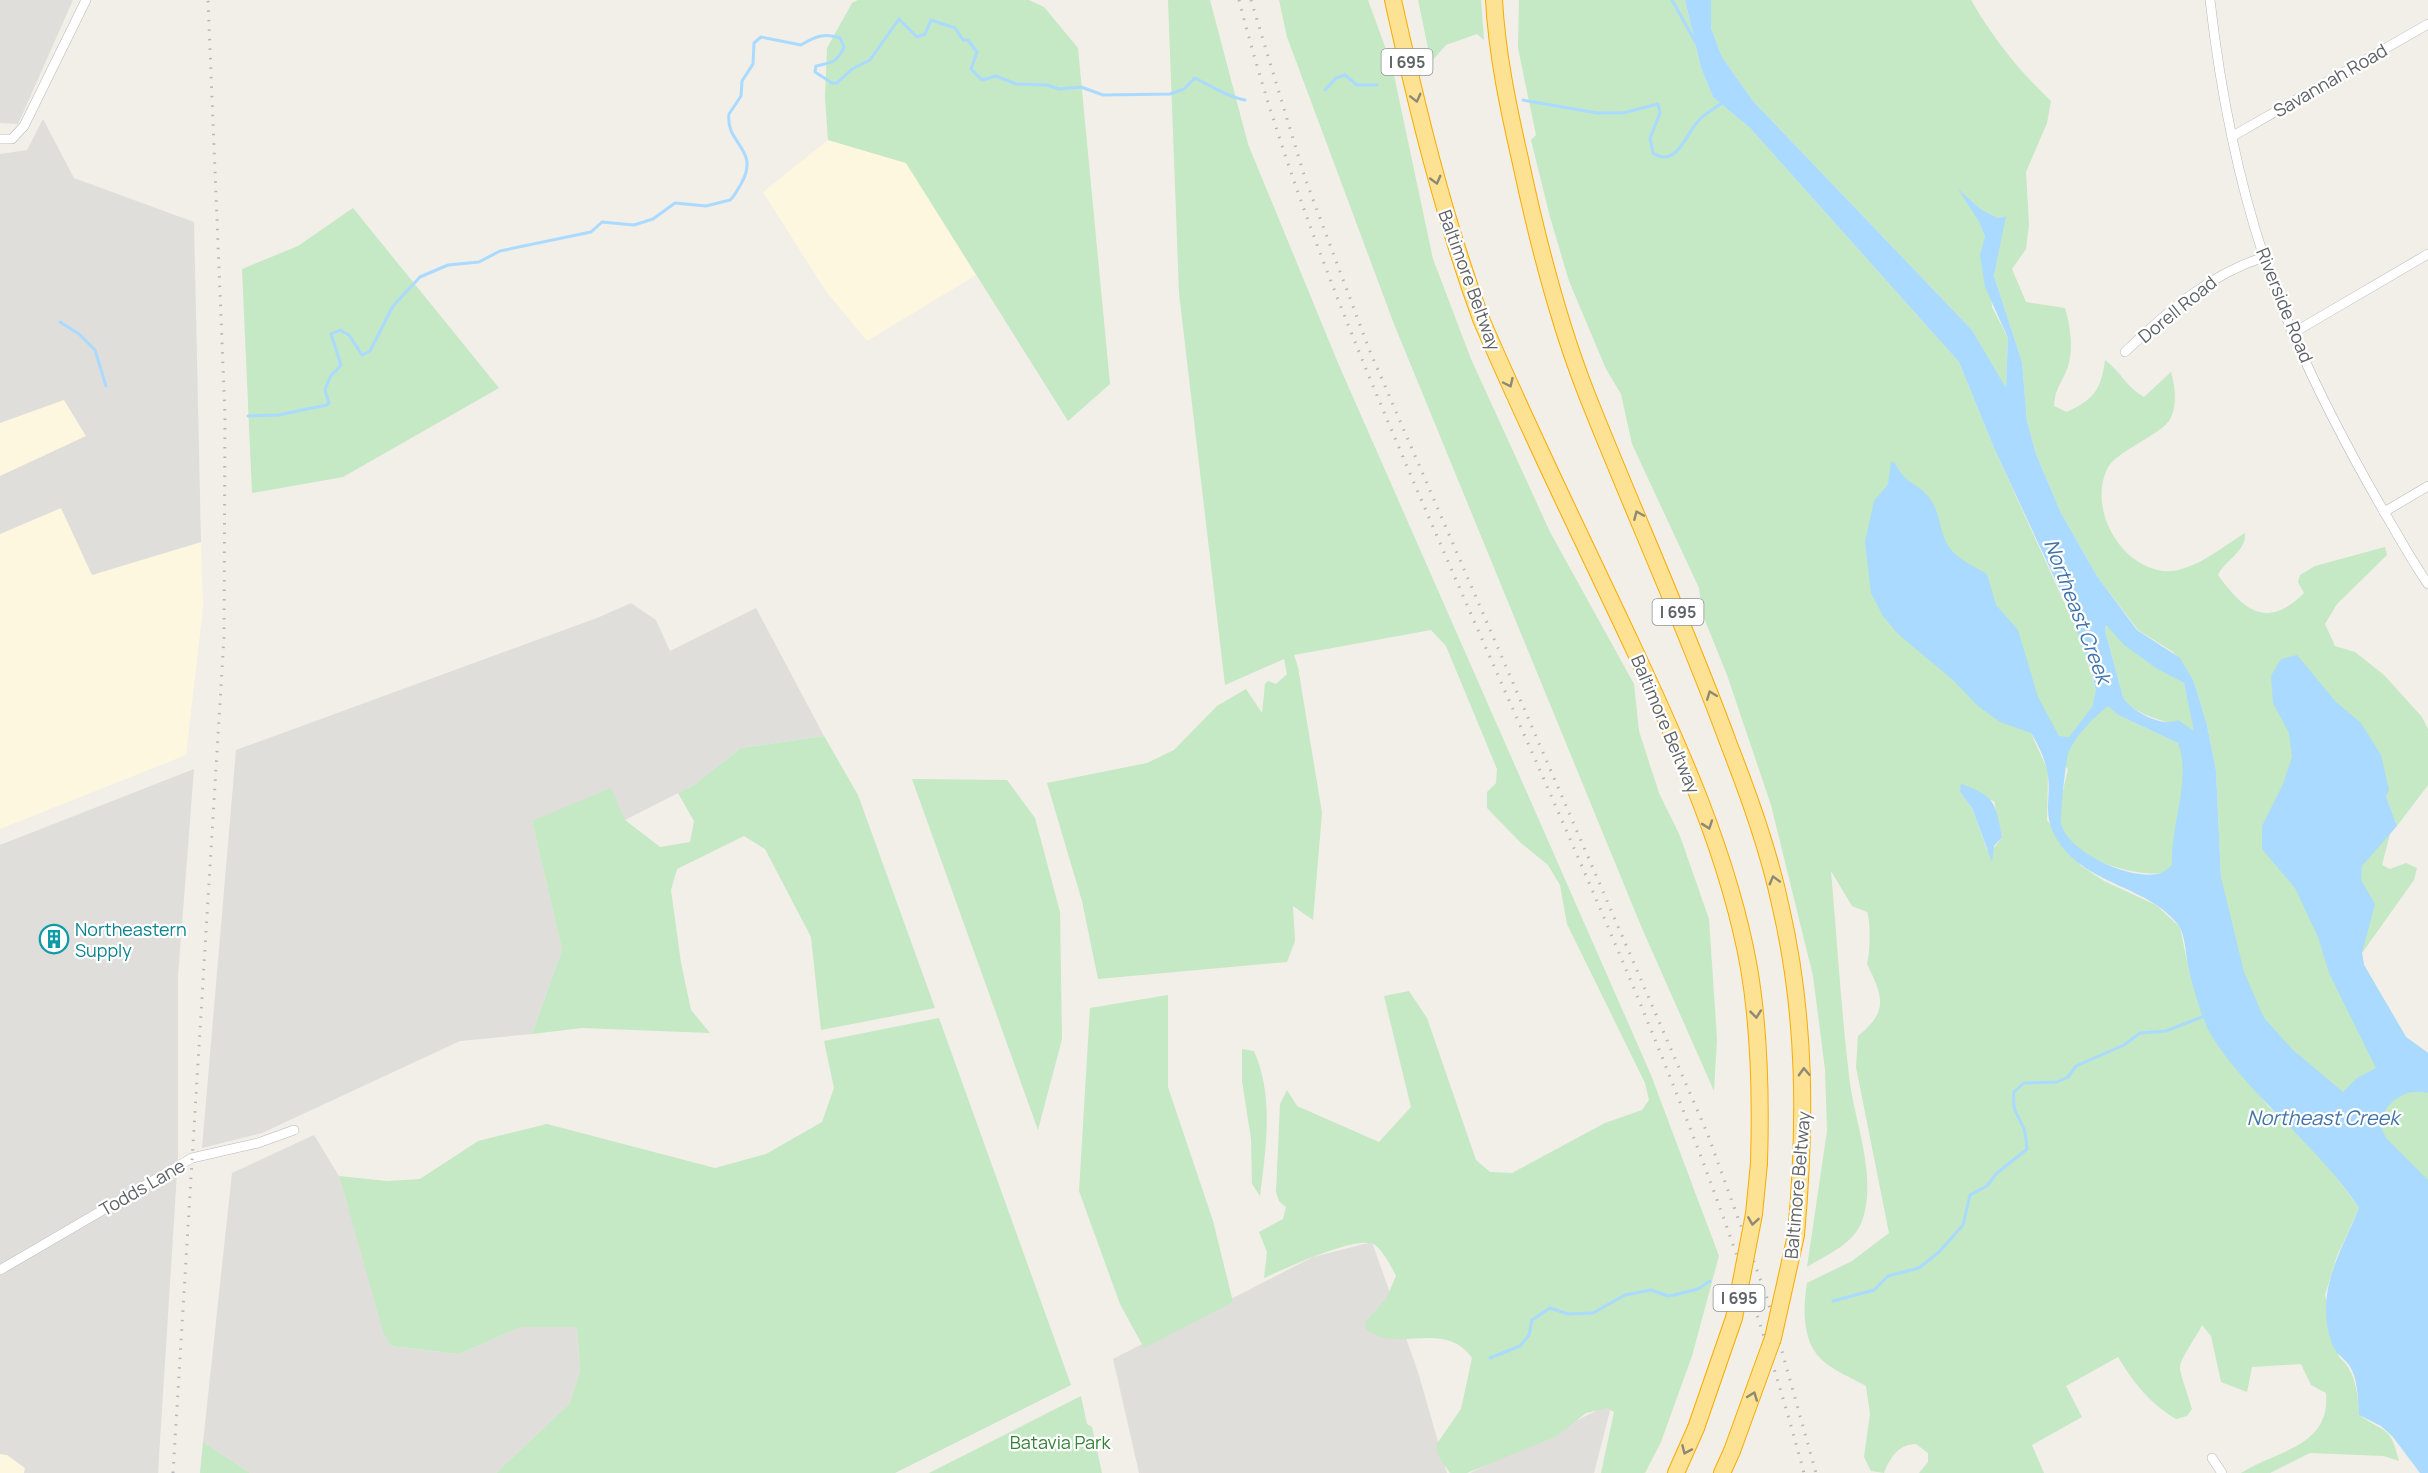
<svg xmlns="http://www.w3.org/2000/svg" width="2428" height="1473" font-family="Manrope,sans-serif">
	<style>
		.commercial { fill: #fef7e0 }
		.industrial { fill: #e0deda }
		.green { fill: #c5e8c5; fill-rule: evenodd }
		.water { fill: #aadaff; fill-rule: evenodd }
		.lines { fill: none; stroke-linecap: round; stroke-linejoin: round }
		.stream { stroke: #aadaff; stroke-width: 3 }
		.street-casing { stroke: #b5b8bc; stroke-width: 10 }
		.highway-casing { stroke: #f9ab00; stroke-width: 18 }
		.street { stroke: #fff; stroke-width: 9 }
		.highway { stroke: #fde293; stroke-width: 16 }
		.rail { stroke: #b6b7b8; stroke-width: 3; stroke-dasharray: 1.5 8; stroke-linecap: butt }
		.highway-bridge-casing { stroke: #f9ab00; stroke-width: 18; stroke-linecap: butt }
		.highway-bridge { stroke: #fde293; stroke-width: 16 }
		.oneway { stroke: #8e8975 }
		.labels { text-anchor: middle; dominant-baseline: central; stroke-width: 4.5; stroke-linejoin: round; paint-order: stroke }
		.shield { fill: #fff; stroke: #8f9295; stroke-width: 1.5 }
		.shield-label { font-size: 16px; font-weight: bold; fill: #5f6368 }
		.street-label { font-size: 18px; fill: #5f6368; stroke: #fff }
		.culture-label { font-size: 18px; fill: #0d838f; stroke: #fff; text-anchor: start }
		.park-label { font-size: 18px; fill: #348238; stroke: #fff }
		.water-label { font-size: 20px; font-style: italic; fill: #4174aa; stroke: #fff }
	</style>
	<rect width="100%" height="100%" fill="#f1efe8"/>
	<g class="commercial">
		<path d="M828 140 906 163 976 275 867 341 825 290 763 192Z"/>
		<path d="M64 399 86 436 0 476V423Z"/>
		<path d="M61 508 92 575 201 542 203 607 186 755 0 829V534Z"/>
		<path d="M0 1454 7 1455 25 1468 24 1473H0Z"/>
	</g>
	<g class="industrial">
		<path d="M0 0H73L18 124 0 123Z"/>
		<path d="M43 119 74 178 194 222 201 542 92 575 61 508 0 534V476L86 436 64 400 0 423V154L27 150Z"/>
		<path d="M631 603 656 620 670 651 756 608 824 736 741 748 694 785 625 820 532 821 562 950 532 1034 460 1041 262 1133 202 1148 236 750 597 618Z"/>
		<path d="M194 769 178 976V1157L158 1473H24L25 1468 7 1455 0 1454V845Z"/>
		<path d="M314 1135 339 1176 383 1331 391 1346 459 1354 521 1327H577L580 1371 570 1403 496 1473H250L203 1442 232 1173Z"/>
		<path d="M1372 1242 1418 1372 1447 1473H1139L1113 1359 1313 1257Z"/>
		<path d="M1612 1403 1594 1473H1470Z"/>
	</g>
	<g class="green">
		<path d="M858 0H1029L1044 7 1078 48 1110 384 1068 421 906 163 828 140 825 97 827 48 852 3Z"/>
		<path d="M1168 0H1210L1248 144 1338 363 1651 1075 1719 1256 1692 1356 1661 1442 1645 1473H1601L1614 1412 1607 1408 1586 1413 1557 1436 1467 1473H1450L1439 1457 1436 1445 1461 1409 1472 1358C1444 1318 1396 1355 1366 1329L1365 1322 1386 1299 1396 1276C1391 1266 1384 1252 1375 1245 1359 1233 1282 1270 1264 1278L1267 1252 1259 1232 1283 1219 1286 1207 1279 1201 1276 1192 1280 1104 1287 1090 1297 1106 1379 1142 1411 1107 1384 996 1409 991 1427 1018 1476 1160 1490 1172 1512 1173 1605 1123 1642 1110 1649 1100 1645 1083 1567 924 1560 885 1548 865 1521 843 1487 808V792L1496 783 1497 769 1446 646 1431 630 1294 655 1298 667 1322 813 1313 920 1293 906 1295 941 1287 962 1098 979 1082 901 1047 783 1147 763 1174 750 1217 706 1246 689 1262 713 1265 684 1268 681 1276 684 1287 674 1284 659 1225 685 1179 293Z"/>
		<path d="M1279 0H1368L1392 66 1433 259 1471 359 1550 532 1634 684 1639 731 1659 793 1680 836 1709 919 1717 1039 1714 1091 1641 926 1394 324 1287 37Z"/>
		<path d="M1418 0H1481L1484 40 1477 34 1446 45 1431 62Z"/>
		<path d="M1519 0H1685L1701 68 1713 97 1750 128 1959 362 1994 448 2080 637 2096 691 2118 715 2178 743 2190 754 2182 900 2163 873C2133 877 2069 858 2061 824 2057 808 2065 784 2068 769L2031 733 2048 771 2047 820 2080 865 2104 881 2156 905 2180 927 2189 971 2211 1034 2268 1106 2322 1158 2359 1208 2337 1256 2325 1295 2339 1357C2356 1371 2358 1394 2359 1415 2386 1434 2390 1425 2399 1461L2384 1456 2310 1453 2270 1473H2241C2277 1450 2331 1447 2326 1393L2311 1385 2301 1364 2252 1367 2247 1392 2221 1382 2211 1336 2202 1325C2197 1336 2180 1359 2180 1367 2179 1371 2190 1401 2192 1409L2187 1416 2176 1419C2149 1403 2134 1383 2118 1357L2066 1386 2082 1417 2032 1445 2044 1473H1919L1928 1462V1453L1916 1444C1898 1444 1890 1458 1884 1473L1871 1471 1864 1457 1870 1414 1866 1386C1852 1378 1832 1370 1821 1359 1802 1341 1803 1307 1807 1283L1852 1261 1889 1233 1856 1067 1858 1036C1889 1011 1883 997 1867 964 1870 954 1871 921 1867 912L1852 906 1831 871C1837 939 1841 1008 1849 1076 1854 1121 1878 1177 1862 1221 1854 1244 1826 1255 1807 1267L1827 1131 1825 1069 1813 976 1771 805 1727 675 1702 613 1699 588 1632 444 1621 394 1606 369 1569 281 1550 217 1531 140 1536 135 1518 48ZM1895 463 1905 481 1880 494 1888 484ZM1960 792 1994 801 2002 837 1993 849 1987 850 1972 808Z"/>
		<path d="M1711 0H1971C1993 38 2019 71 2051 101L2047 123 2026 172 2029 224 2026 249 2012 269 2026 302 2065 308C2071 328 2075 356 2064 376 2058 388 2055 392 2054 406L2067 412C2094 399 2101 390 2105 360 2121 372 2127 388 2144 397L2171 372C2175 386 2178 407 2169 421 2158 436 2115 452 2107 469 2088 510 2121 566 2163 571 2191 574 2222 547 2245 533 2247 551 2225 560 2218 575 2244 611 2268 630 2304 593L2298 582 2300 575 2315 566 2385 547 2387 555 2337 604 2325 624 2335 646 2355 652 2384 675 2422 717 2428 729V785L2397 826 2386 796H2375L2391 830 2382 865 2390 869 2406 863 2417 868 2414 880 2362 953 2364 965 2406 1037 2428 1053V1198L2241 998 2221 877 2216 770 2207 725 2194 682 2173 652 2138 630 2097 576 2061 513 2036 454 2027 421 2022 362 1994 276 2005 216 1998 218 1982 210 1960 191 1979 222 1985 237 1992 307 2008 338 2006 389 1972 330 1753 101 1722 57 1711 28Z"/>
		<path d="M353 208 499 388 343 477 252 493 242 269 298 246Z"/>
		<path d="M2106 625C2129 651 2155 666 2184 683L2195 732C2172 721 2135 718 2123 697L2105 630Z"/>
		<path d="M824 736 858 795 935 1008 821 1030 811 937 765 849 744 836 677 869 671 890 681 963 691 1010 710 1033 582 1028 532 1034 562 950 532 821 611 788 625 820 660 847 690 842 694 821 678 793 694 785 741 748Z"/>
		<path d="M912 779 1007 780 1035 818 1060 912 1062 1039 1038 1130Z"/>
		<path d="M1168 995V1087L1213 1221 1233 1302 1144 1348 1120 1304 1079 1191 1090 1008Z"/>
		<path d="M939 1018 1071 1385 895 1473H496L570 1403 580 1371 577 1327H521L459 1354 391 1346 383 1332 339 1176 387 1181 420 1179 478 1141 547 1124 715 1168 766 1154 822 1122 834 1088 824 1041Z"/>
		<path d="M1242 1049 1254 1051C1274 1096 1266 1148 1260 1196L1252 1184 1251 1139 1242 1081Z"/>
		<path d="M1081 1396 1087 1424 1092 1427 1102 1473H929Z"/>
		<path d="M203 1442 250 1473H200Z"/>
	</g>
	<g class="water">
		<path d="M1685 0H1711V28L1722 57 1753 101 1972 330 2006 388 2008 338 1985 287 1980 255 1985 237 1979 222 1958 189 1982 210 1998 218 2006 216 1994 276 2022 362 2027 421 2036 454 2061 513 2097 576 2137 630 2180 658 2194 682 2207 725 2216 770 2221 877 2244 972 2264 1018 2293 1050 2343 1092 2357 1078 2376 1068 2329 973 2318 937 2295 888 2262 849V826L2283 784 2292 757 2289 733 2273 703 2271 676 2281 659 2297 655 2336 702 2361 723 2381 755 2389 790 2386 796 2397 826 2362 866 2361 880 2375 904 2362 953 2364 965 2406 1037 2428 1053V1093C2405 1087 2386 1102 2379 1123L2386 1138 2428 1180V1473H2420L2393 1437 2381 1426 2359 1415C2358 1399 2358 1378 2349 1365 2343 1357 2336 1354 2332 1344 2314 1293 2340 1254 2359 1208 2317 1144 2252 1100 2211 1035 2202 1020 2192 984 2188 966 2186 955 2185 935 2179 926 2150 886 2087 886 2058 841 2040 813 2053 798 2047 770 2044 757 2038 744 2031 733L2000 722 1978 706 1954 681 1897 633 1883 616 1871 593 1865 542 1874 501 1888 484 1891 462 1895 463C1907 486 1913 480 1927 495 1942 512 1938 531 1949 547 1957 559 1975 567 1987 574L1996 605 2018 630 2038 697 2059 736 2069 737 2092 707 2096 691 2090 667 2068 607 1994 448 1959 362 1750 128 1713 97 1701 68ZM2106 625 2124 645 2156 668 2184 683 2194 731 2178 720C2162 728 2131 711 2123 697L2105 630ZM2108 706 2118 715 2178 743C2192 778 2170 826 2172 865 2168 868 2165 872 2161 873 2134 882 2067 853 2061 823 2060 816 2066 756 2069 751 2077 734 2094 717 2108 706Z"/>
		<path d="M1961 784C1995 796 1996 803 2002 837L1994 846 1992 862 1972 808 1960 792Z"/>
	</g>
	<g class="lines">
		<g class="stream">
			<path d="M1672 0 1696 43"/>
			<path d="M1325 90 1336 78 1345 75 1357 85H1377"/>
			<path d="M1523 100 1597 113H1623L1658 104 1660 113 1650 138 1653 153C1677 169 1686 133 1699 120 1706 113 1715 108 1722 103"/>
			<path d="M60 322 79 334 95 350 106 386"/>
			<path d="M248 416 278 415 327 405 329 403 325 390 330 377 341 365 331 334 340 330 349 335 362 355 370 351 393 306 420 277 448 265 479 262 500 251 591 232 602 222 634 225 653 219 675 203 706 206 730 200C735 196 737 190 741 184 761 149 725 144 729 114L741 96 742 81 753 64 754 43 761 37 801 45C814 37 825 32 840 38L844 47C838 62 831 63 816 66L815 72 832 83H837L852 69 870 60 899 19 917 37 925 34 931 20 955 28 963 40H968L977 52 971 69 982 80 996 76 1016 84 1047 85 1059 89 1081 87 1103 95 1170 94 1184 89 1195 78C1211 86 1228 97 1245 100"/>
			<path d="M1833 1301 1874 1290 1888 1276 1919 1268 1939 1252 1963 1225 1970 1195 1987 1186 1996 1174 2027 1149C2026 1143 2026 1135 2024 1129 2017 1112 2012 1112 2014 1092L2024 1083 2057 1082 2068 1077 2076 1066 2124 1045 2140 1033 2166 1031 2207 1015"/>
			<path d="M1490 1358 1520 1346 1529 1335 1532 1320 1550 1308 1568 1314 1593 1313 1625 1295 1651 1290 1668 1296 1674 1295 1698 1289 1710 1281"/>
		</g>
		<g class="street-casing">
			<g id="street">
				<path d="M2210 0C2221 97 2241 197 2275 289 2304 366 2342 439 2383 510 2398 535 2411 560 2428 584"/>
				<path d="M2233 136 2428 24"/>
				<path d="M0 139H12L24 126 86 0"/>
				<path d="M2293 333 2428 254"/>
				<path d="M2125 352C2167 312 2208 275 2264 257"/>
				<path d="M2384 512 2428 486"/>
				<path d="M0 1270 192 1158 258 1143 294 1130"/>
				<path d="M2212 1458 2222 1473"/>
			</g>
		</g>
		<g class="highway-casing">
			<g id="highway">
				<path d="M1393 0C1417 108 1443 215 1481 319 1528 429 1581 536 1632 645 1680 748 1729 856 1749 968 1760 1033 1761 1098 1759 1163"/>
				<path d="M1494 0C1497 54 1508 106 1520 159 1537 239 1557 319 1587 395 1633 511 1685 625 1728 742 1749 796 1769 851 1781 908 1806 1017 1806 1124 1796 1235"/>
				<path d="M1676 1473 1696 1428"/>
				<path d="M1722 1473 1732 1451"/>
			</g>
		</g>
		<use href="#street" class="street"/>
		<use href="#highway" class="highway"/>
		<g class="rail">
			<path d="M1239 0C1287 188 1363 365 1440 543 1572 848 1718 1150 1804 1473"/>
			<path d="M1251 0 1305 178 1369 349 1708 1135 1767 1298 1816 1473"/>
			<path d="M173 1473 224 637 225 415 208 0"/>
		</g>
		<g class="highway-bridge-casing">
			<g id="highway-bridge">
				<path d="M1696 1428 1734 1318 1754 1214 1759 1163"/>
				<path d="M1732 1451 1773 1338 1796 1235"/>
			</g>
		</g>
		<use href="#highway-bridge" class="highway-bridge"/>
	</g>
	<defs><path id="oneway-chevron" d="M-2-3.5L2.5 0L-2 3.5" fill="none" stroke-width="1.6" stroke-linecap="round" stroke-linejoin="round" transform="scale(1.5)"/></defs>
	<g class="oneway">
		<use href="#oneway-chevron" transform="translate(1416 98) rotate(76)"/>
		<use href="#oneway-chevron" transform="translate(1436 180) rotate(75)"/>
		<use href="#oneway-chevron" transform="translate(1509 383) rotate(65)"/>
		<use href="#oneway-chevron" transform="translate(1638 515) rotate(-113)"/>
		<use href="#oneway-chevron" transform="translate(1711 695) rotate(-111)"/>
		<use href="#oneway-chevron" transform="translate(1708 825) rotate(71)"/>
		<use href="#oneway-chevron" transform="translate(1774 880) rotate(-105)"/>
		<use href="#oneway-chevron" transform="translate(1756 1014) rotate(84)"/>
		<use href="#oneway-chevron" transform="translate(1804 1072) rotate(-92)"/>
		<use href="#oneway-chevron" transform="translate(1753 1221) rotate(99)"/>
		<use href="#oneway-chevron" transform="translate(1753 1396) rotate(-70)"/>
		<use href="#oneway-chevron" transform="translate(1686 1450) rotate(114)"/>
	</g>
	<defs>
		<g id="building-ring" transform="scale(1.5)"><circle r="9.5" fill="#fff" stroke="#0f9aa8" stroke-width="1.5"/><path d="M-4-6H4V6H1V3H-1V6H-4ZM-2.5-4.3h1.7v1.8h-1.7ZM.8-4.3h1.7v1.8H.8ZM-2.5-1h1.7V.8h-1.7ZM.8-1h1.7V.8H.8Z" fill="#0f9aa8"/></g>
	</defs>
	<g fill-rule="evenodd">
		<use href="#building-ring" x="54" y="939"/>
	</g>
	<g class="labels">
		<g class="shield">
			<rect x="1381.5" y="49" width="51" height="26" rx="4.5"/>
			<rect x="1652.5" y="599" width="51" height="26" rx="4.5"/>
			<rect x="1713.5" y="1285" width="51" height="26" rx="4.5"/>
		</g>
		<g class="shield-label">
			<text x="1407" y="62">I 695</text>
			<text x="1678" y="612">I 695</text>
			<text x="1739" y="1298">I 695</text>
		</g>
		<g class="street-label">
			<text transform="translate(2330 80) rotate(-30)">Savannah Road</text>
			<text transform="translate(1470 280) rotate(70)">Baltimore Beltway</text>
			<text transform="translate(2285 305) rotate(68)">Riverside Road</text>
			<text transform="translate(2177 309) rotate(-39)">Dorell Road</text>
			<text transform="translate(1666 724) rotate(67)">Baltimore Beltway</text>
			<text transform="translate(1797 1185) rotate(-85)">Baltimore Beltway</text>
			<text transform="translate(142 1187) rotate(-30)">Todds Lane</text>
		</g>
		<g class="culture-label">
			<text x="75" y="929">Northeastern<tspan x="75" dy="21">Supply</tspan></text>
		</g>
		<g class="park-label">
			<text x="1060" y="1442">Batavia Park</text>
		</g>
		<g class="water-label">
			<text transform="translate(2078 611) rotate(69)">Northeast Creek</text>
			<text x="2323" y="1117">Northeast Creek</text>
		</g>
	</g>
</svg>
